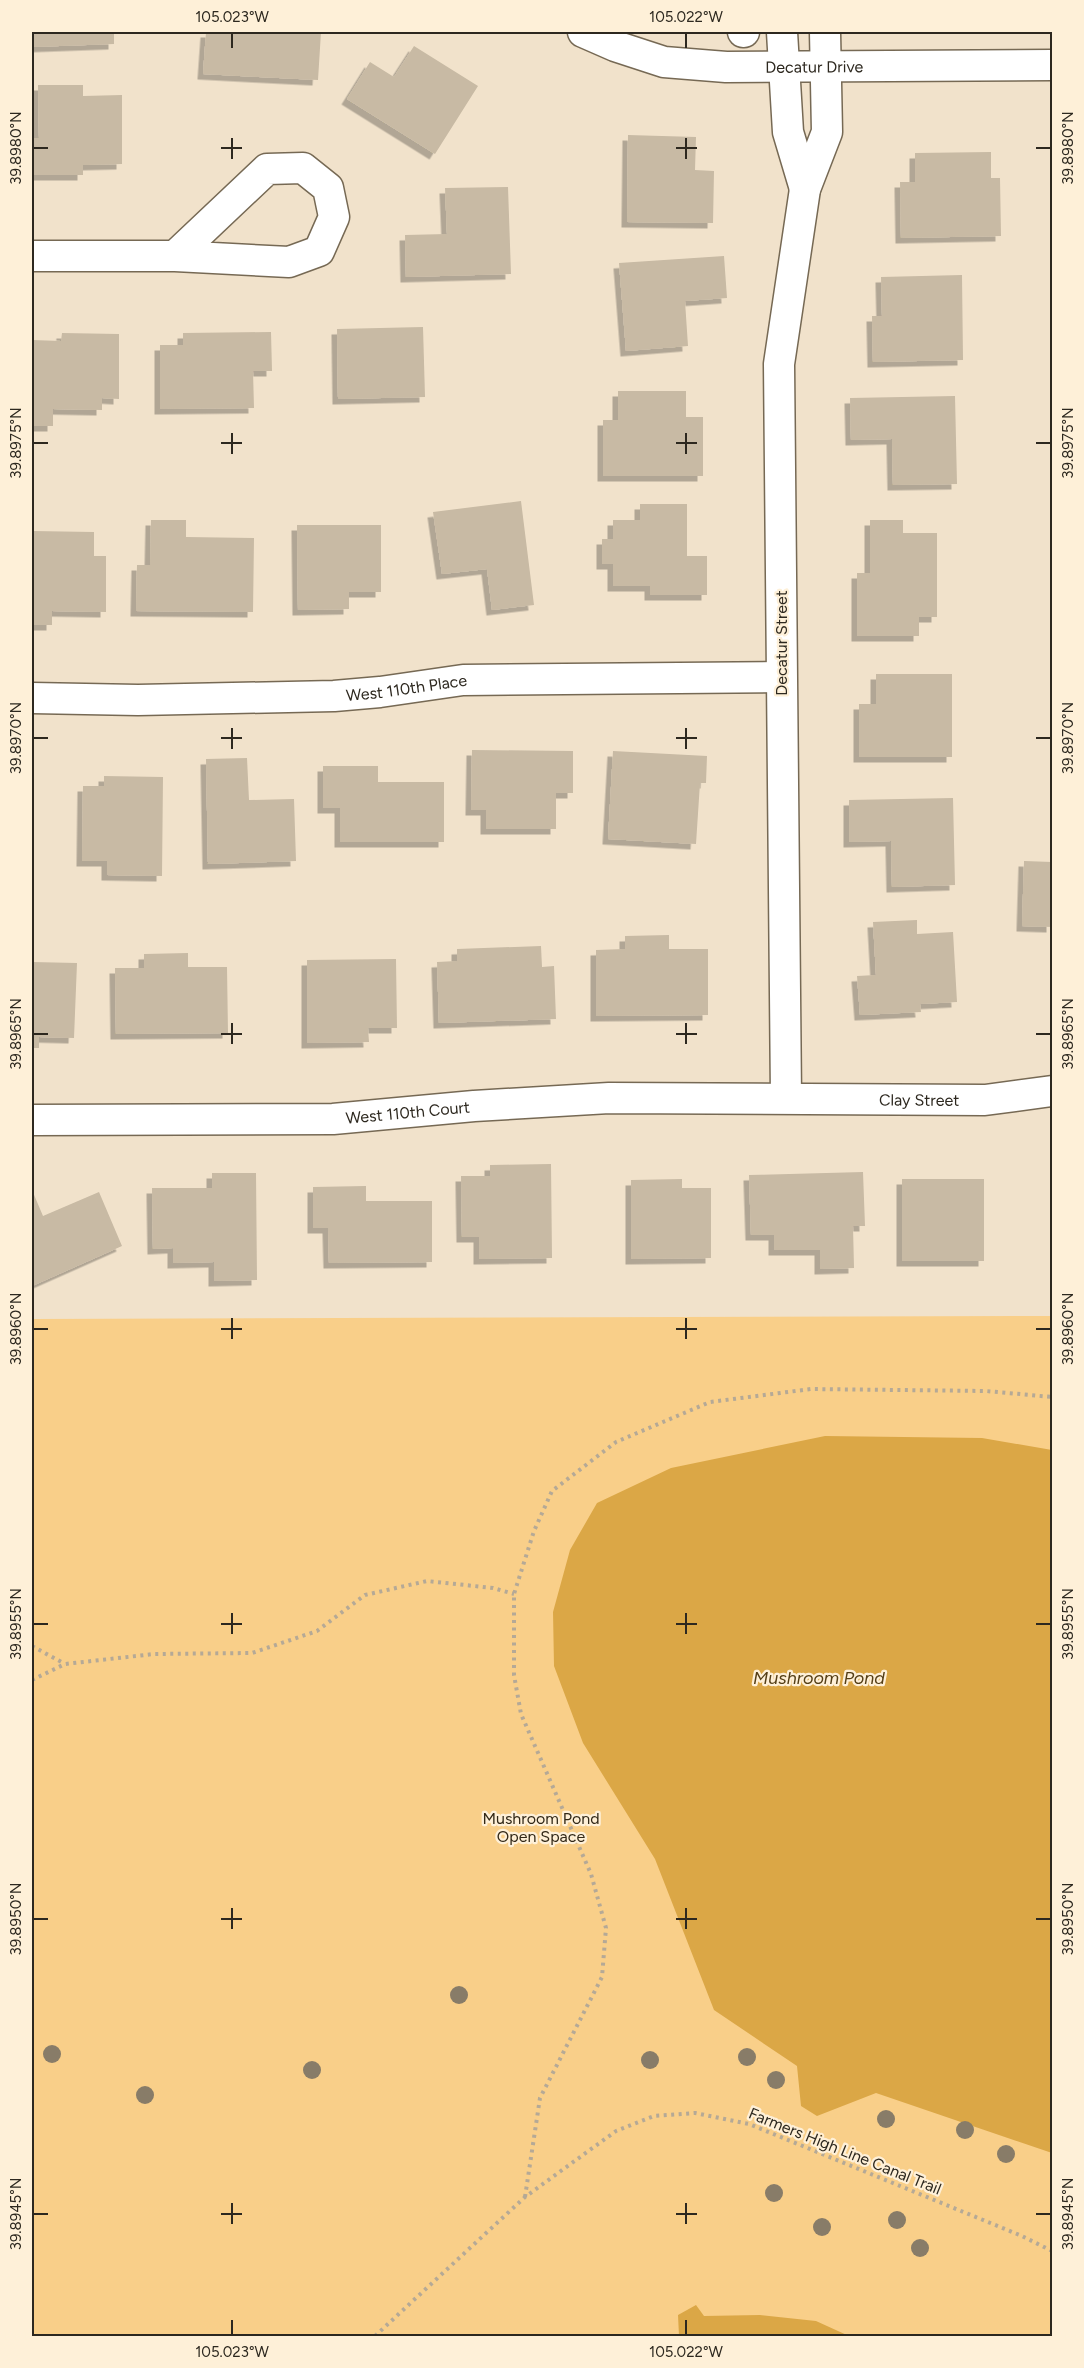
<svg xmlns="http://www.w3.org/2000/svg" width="1084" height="2368" font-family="Figtree,sans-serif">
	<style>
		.green { fill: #f9cf89 }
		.water { fill: #dba746 }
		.building { fill: #c8baa4; filter: url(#shadow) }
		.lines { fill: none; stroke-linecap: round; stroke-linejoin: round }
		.minor-casing { stroke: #766954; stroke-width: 33 }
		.path { stroke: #b5a996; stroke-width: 4; stroke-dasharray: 3 4.5; stroke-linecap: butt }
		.minor { stroke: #fff; stroke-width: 30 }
		.tree { fill: #887c68 }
		.ticks { fill: none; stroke: #2d281f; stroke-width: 2 }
		.labels { text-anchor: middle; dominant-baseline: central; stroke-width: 4.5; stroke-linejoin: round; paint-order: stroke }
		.street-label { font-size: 16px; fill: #2d281f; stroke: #fef0d8 }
		.park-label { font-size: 16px; fill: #322817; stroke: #fef0d8 }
		.water-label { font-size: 18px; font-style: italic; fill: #543e16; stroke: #fef0d8 }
		.neatline { fill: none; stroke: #2d281f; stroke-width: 2 }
		.ticks-label { font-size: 15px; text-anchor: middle; fill: #2d281f }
	</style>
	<defs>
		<filter id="shadow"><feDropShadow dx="-5.5" dy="5.5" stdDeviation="0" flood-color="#0004"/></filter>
	</defs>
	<rect width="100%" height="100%" fill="#f1e2cb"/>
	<path class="green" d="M1052 1316V2336H32V1319Z"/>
	<g class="water">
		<path d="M825 1436 982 1438 1052 1450V2153L876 2093 817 2116 801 2106 797 2066 714 2010 655 1859 583 1743 554 1666 553 1612 570 1550 597 1503 671 1468Z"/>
		<path d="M696 2305 704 2316 760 2315 816 2321 849 2336H679L678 2315Z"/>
	</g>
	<g class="building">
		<path d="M32 32H114V44L32 47Z"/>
		<path d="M206 32H321L318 80 203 74Z"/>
		<path d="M414 46 478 86 435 154 347 99 370 62 394 77Z"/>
		<path d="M38 85H83V96L122 95V164L83 165V175H32V138H39Z"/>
		<path d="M628 135 696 137 695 170 714 171 713 223 627 222Z"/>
		<path d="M991 152V178H1000L1001 236 901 238 900 182H915V153Z"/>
		<path d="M508 187 511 274 406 277 405 235 447 234 445 188Z"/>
		<path d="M724 256 727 298 685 301 688 346 626 351 619 263Z"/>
		<path d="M962 275 963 360 873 362 872 316H882L881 277Z"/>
		<path d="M423 327 425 397 338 399 337 329Z"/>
		<path d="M271 332 272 371H253L254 408 160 409V345H183V333Z"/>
		<path d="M62 333 119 334V399L102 398V410L53 409V426H32V340L61 341Z"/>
		<path d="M618 391H686V417H703V476H603V420H618Z"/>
		<path d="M955 396 957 484 893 485 892 439 851 440 850 398Z"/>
		<path d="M521 501 534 605 492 610 487 569 442 574 433 512Z"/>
		<path d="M640 504H687V556H707V595H650V586H613V564H602V539H613V520H640Z"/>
		<path d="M151 520H186V537L254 538 253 612 136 611 137 565H150Z"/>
		<path d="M870 520H903V533H937V617H919V636H857V573H870Z"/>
		<path d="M297 525H381V592H349V609L298 610Z"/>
		<path d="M32 531 94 532V556H106V612L52 611V625H32Z"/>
		<path d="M876 674H952V757H859V704H876Z"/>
		<path d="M472 750 573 751V793H556V829H486V810H471Z"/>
		<path d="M613 751 707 756 706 783H700L696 844 608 839Z"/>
		<path d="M247 758 249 800 294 799 296 861 208 864 206 759Z"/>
		<path d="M323 766H378V782H444V842H340V808H323Z"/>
		<path d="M104 776 163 777 162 876 107 875V861H82L83 786H104Z"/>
		<path d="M953 798 955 885 892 887 891 841 849 842V800Z"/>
		<path d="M1024 861 1052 862V927L1022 926Z"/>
		<path d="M917 920V934L953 932 957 1002 920 1004 921 1012 860 1015 857 976 876 975 873 922Z"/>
		<path d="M669 935V949H708V1015L596 1016V950L625 949V936Z"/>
		<path d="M541 946 542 967 554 966 556 1019 439 1023 437 962 457 961V949Z"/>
		<path d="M188 953V967H227L228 1033 116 1034 115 968H144V954Z"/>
		<path d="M396 959 397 1028H368L369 1042 307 1043V960Z"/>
		<path d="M32 962 77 963 74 1038 39 1037V1048H32Z"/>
		<path d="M551 1164 552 1258 479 1259V1237H462L461 1176H490V1165Z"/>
		<path d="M863 1172 865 1226H853L854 1268 820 1269V1250H774V1235H751L749 1175Z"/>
		<path d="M212 1173H256L257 1280 214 1281V1262L173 1263V1248L153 1249 152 1188H212Z"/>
		<path d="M682 1179V1188H711V1258L631 1259V1180Z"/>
		<rect x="902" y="1179" width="82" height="82"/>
		<path d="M366 1186V1201H432V1262L329 1263 328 1228H313V1187Z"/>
		<path d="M32 1190 43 1216 99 1192 122 1246 32 1286Z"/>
	</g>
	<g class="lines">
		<g class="minor-casing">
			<g id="minor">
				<path id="s1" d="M583 32 615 46 664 62 726 67 1052 65"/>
				<path d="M743 32H744"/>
				<path d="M782 32 788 132 805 189"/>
				<path d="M32 256H175L289 262 319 251 334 217 328 188 303 168 267 169 175 256"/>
				<path id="s2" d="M32 698 138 700 334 696 380 692 463 680 781 677"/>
				<path d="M786 1098 779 364 805 189 827 132 825 32"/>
				<path id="s3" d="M32 1120 333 1119 474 1106 609 1098 985 1100 1052 1091"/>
			</g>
		</g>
		<g class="path">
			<path d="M32 1646 65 1664"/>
			<path d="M32 1680 65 1664 154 1654 252 1653 317 1631 365 1595 427 1581 493 1588 514 1594"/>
			<path d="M525 2197 540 2098 602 1977 606 1928 591 1874 521 1714 514 1675V1594L534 1531 552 1491 616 1442 710 1402 811 1389 986 1391 1052 1397"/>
			<path d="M375 2336 525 2197 616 2131 654 2116 695 2113 749 2124 1022 2236 1052 2251"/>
		</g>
		<use href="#minor" class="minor"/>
	</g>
	<g class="tree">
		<circle cx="459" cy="1995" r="9"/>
		<circle cx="52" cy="2054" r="9"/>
		<circle cx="747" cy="2057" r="9"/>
		<circle cx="650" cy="2060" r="9"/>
		<circle cx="312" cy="2070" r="9"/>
		<circle cx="776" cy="2080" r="9"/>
		<circle cx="145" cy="2095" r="9"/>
		<circle cx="886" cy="2119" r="9"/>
		<circle cx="965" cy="2130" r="9"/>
		<circle cx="1006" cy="2154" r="9"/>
		<circle cx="774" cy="2193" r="9"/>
		<circle cx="897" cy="2220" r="9"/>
		<circle cx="822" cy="2227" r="9"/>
		<circle cx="920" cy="2248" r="9"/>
	</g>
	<path class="ticks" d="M232 33V48M686 33V48M232 138V159M686 138V159M33 148H48M221 148H242M676 148H697M1036 148H1051M232 433V454M686 433V454M33 443H48M221 443H242M676 443H697M1036 443H1051M232 728V749M686 728V749M33 738H48M221 738H242M676 738H697M1036 738H1051M232 1023V1044M686 1023V1044M33 1034H48M221 1034H242M676 1034H697M1036 1034H1051M232 1318V1339M686 1318V1339M33 1329H48M221 1329H242M676 1329H697M1036 1329H1051M232 1613V1634M686 1613V1634M33 1624H48M221 1624H242M676 1624H697M1036 1624H1051M232 1908V1929M686 1908V1929M33 1919H48M221 1919H242M676 1919H697M1036 1919H1051M232 2203V2224M686 2203V2224M33 2214H48M221 2214H242M676 2214H697M1036 2214H1051M232 2320V2335M686 2320V2335"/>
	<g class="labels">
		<g class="street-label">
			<text stroke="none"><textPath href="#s1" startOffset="237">Decatur Drive</textPath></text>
			<text transform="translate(781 643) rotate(-90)">Decatur Street</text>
			<text stroke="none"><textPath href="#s2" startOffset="375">West 110th Place</textPath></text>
			<text stroke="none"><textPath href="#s3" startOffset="888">Clay Street</textPath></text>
			<text stroke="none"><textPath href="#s3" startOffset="376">West 110th Court</textPath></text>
			<text transform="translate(845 2151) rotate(22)">Farmers High Line Canal Trail</text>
		</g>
		<g class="park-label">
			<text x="541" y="1818">Mushroom Pond<tspan x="541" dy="18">Open Space</tspan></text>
		</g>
		<g class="water-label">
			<text x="819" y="1678">Mushroom Pond</text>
		</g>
	</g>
	<rect width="1084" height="2368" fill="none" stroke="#fef0d8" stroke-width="66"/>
	<rect x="33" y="33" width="1018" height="2302" class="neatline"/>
	<g class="ticks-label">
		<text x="232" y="22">105.023°W</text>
		<text x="686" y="22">105.022°W</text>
		<text transform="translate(16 148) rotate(-90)" y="5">39.8980°N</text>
		<text transform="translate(1068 148) rotate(-90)" y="5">39.8980°N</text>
		<text transform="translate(16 443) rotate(-90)" y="5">39.8975°N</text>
		<text transform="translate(1068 443) rotate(-90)" y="5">39.8975°N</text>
		<text transform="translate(16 738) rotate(-90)" y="5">39.8970°N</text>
		<text transform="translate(1068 738) rotate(-90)" y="5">39.8970°N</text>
		<text transform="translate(16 1034) rotate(-90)" y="5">39.8965°N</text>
		<text transform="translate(1068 1034) rotate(-90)" y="5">39.8965°N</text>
		<text transform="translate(16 1329) rotate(-90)" y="5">39.8960°N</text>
		<text transform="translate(1068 1329) rotate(-90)" y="5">39.8960°N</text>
		<text transform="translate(16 1624) rotate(-90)" y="5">39.8955°N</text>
		<text transform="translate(1068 1624) rotate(-90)" y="5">39.8955°N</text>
		<text transform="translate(16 1919) rotate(-90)" y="5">39.8950°N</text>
		<text transform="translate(1068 1919) rotate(-90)" y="5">39.8950°N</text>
		<text transform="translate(16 2214) rotate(-90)" y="5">39.8945°N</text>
		<text transform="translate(1068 2214) rotate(-90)" y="5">39.8945°N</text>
		<text x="232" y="2357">105.023°W</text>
		<text x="686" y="2357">105.022°W</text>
	</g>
</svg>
